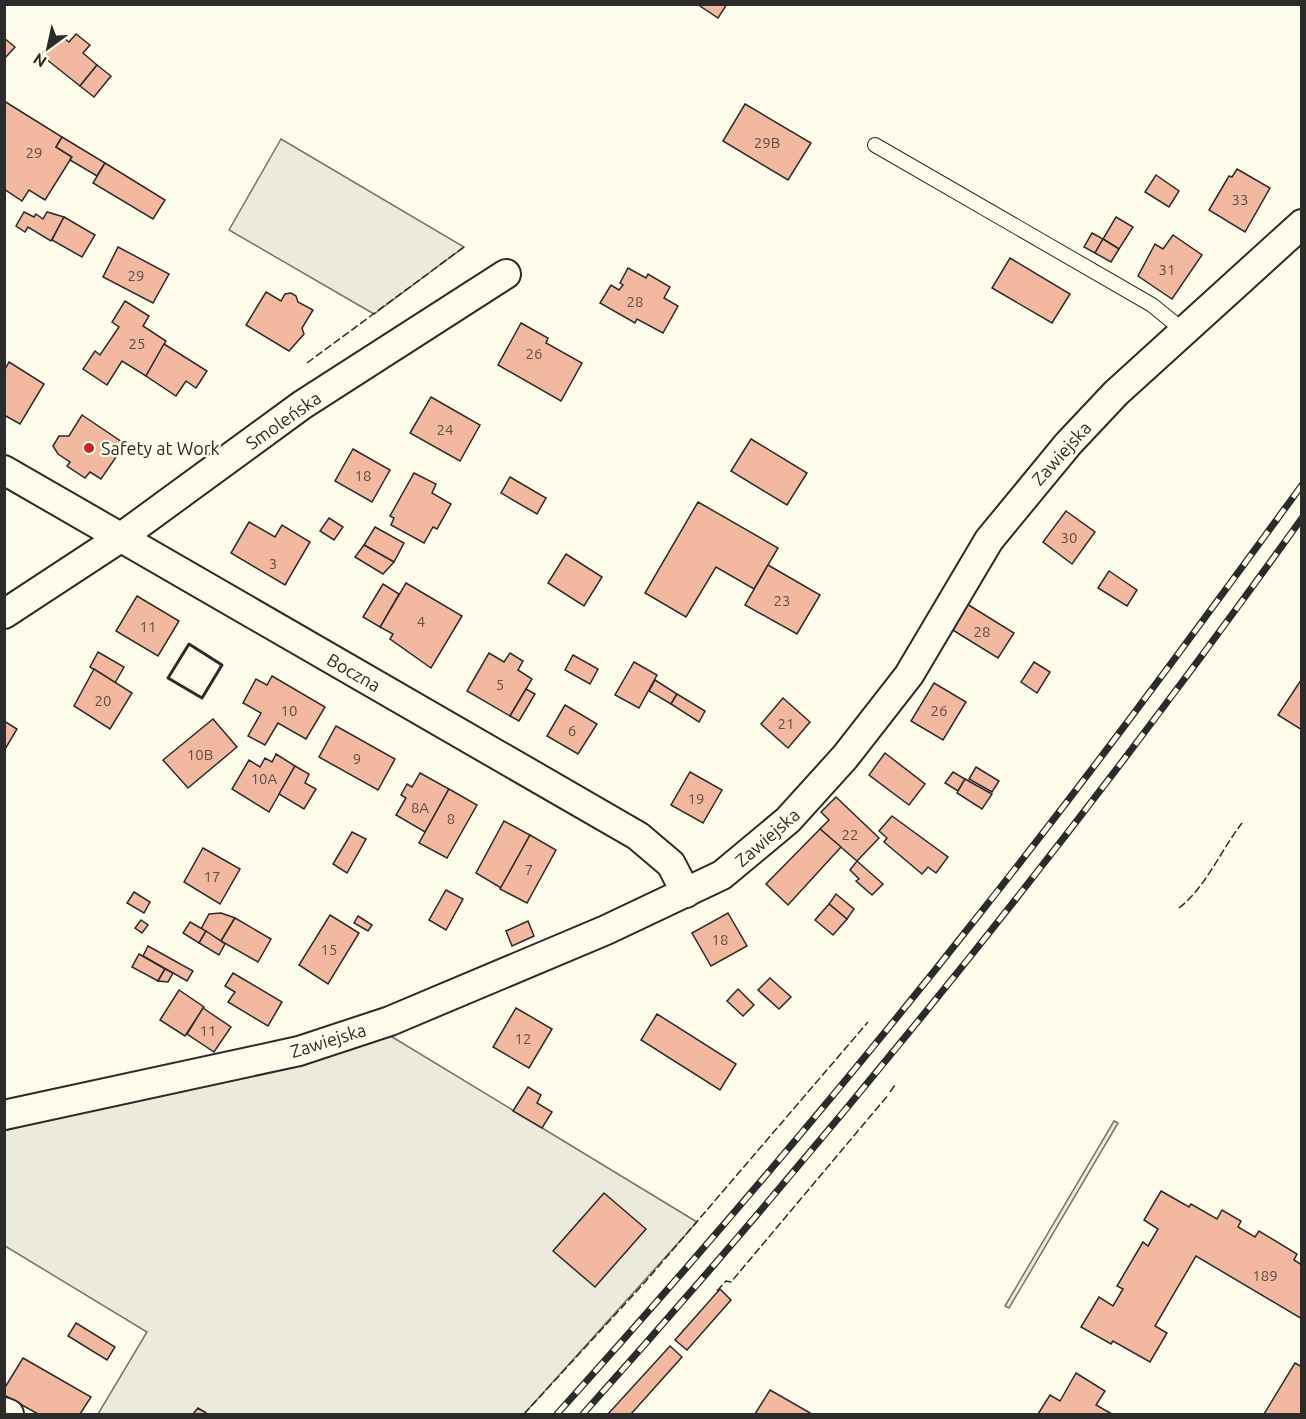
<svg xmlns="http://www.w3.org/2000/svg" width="1306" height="1419" font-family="Ubuntu,sans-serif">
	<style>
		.green { fill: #ecebdb; stroke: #74746e; stroke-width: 1.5 }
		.building { fill: #f2b8a0; stroke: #2b2b2b; stroke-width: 1.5 }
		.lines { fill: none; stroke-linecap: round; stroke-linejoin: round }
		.lane-casing { stroke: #2b2b2b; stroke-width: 16 }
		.street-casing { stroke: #2b2b2b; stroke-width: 32 }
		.lane { stroke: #fdfbea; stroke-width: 14 }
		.street { stroke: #fdfbea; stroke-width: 28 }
		.rail-casing { stroke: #2b2b2b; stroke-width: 7 }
		.rail { stroke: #fdfbea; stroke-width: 4.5; stroke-dasharray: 14; stroke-linecap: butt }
		.fence { stroke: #2b2b2b; stroke-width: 1.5; stroke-dasharray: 8 3; stroke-linecap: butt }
		.wall { stroke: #2b2b2b; stroke-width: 3 }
		.poi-dot { fill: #c62828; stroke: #fdfbea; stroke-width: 2 }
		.labels { text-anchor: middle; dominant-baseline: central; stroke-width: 4.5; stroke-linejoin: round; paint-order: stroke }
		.number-label { font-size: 15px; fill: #5d4e48 }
		.street-label { font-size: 18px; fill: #2b2b2b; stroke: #fdfbea }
		.poi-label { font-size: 18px; fill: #2b2b2b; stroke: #fdfbea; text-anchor: start }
	</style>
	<rect width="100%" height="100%" fill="#fdfbea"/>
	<g class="green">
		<path d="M281 139 464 247 374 314 229 230Z"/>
		<path d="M389 1035 697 1222 524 1414H98L147 1332 5 1246 4 1131 94 1107 240 1079Z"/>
		<path d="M1114 1121 1118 1123 1009 1308 1005 1306Z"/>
	</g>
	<g class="building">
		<path d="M697 4H727L718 18Z"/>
		<path d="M59 34 69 42 76 34 90 45 83 53 97 65 80 86 41 55Z"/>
		<path d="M4 38 15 47 5 58H4Z"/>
		<path d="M97 65 111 76 94 97 80 86Z"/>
		<path d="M4 101 62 137 56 147 72 157 45 200 29 190 22 201 4 189Z"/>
		<path d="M745 104 811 143 788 180 723 141Z"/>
		<path d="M62 137 105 163 97 176 70 160 72 157 56 147Z"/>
		<path d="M105 163 165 200 153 219 93 183Z"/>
		<path d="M1237 169 1270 188 1245 232 1209 210 1229 176 1232 177Z"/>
		<path d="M1156 175 1179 191 1169 207 1145 192Z"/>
		<path d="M24 212 34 217 36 214 43 219 47 212 64 217 51 241 28 227 25 232 16 226Z"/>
		<path d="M64 217 95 235 82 257 52 240Z"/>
		<path d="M1116 217 1133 227 1119 249 1103 239Z"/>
		<path d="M1092 233 1103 239 1095 253 1084 247Z"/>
		<path d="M1173 235 1202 255 1172 299 1138 276 1155 244 1163 249Z"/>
		<path d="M1103 239 1119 249 1111 262 1095 253Z"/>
		<path d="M118 247 169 274 153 303 103 277Z"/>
		<path d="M1010 258 1070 294 1052 323 992 288Z"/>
		<path d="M628 268 646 278 648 274 670 287 664 298 678 306 663 333 637 319 635 323 600 303 611 285 619 290 623 285 620 283Z"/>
		<path d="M266 292 281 301 285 294 291 293 296 296 298 302 313 310 302 328 304 334 289 351 246 325Z"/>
		<path d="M125 301 149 316 143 326 166 341 146 376 122 361 107 385 83 369 95 351 100 355 119 327 112 322Z"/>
		<path d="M521 323 548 338 546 343 582 363 561 401 498 365Z"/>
		<path d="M164 344 207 371 196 388 186 381 176 396 146 376Z"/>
		<path d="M9 362 44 384 20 424 4 415V371Z"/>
		<path d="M431 397 480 425 460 461 410 433Z"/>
		<path d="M82 415 125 444 101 479 90 472 85 478 67 466 70 462 58 454 53 446 59 436H69Z"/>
		<path d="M751 439 807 473 787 505 731 471Z"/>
		<path d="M353 449 390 470 372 502 335 481Z"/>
		<path d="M414 473 436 484 432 493 451 504 437 529 433 527 424 543 391 525 394 518 390 516Z"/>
		<path d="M510 477 546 498 537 514 501 493Z"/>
		<path d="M698 502 778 548 754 589 716 567 686 617 645 593Z"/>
		<path d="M1066 511 1095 532 1072 564 1043 542Z"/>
		<path d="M329 518 343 527 334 540 320 531Z"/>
		<path d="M249 522 275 537 282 525 310 542 285 585 231 553Z"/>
		<path d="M375 527 404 543 394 562 364 545Z"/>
		<path d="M364 545 394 562 383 574 355 557Z"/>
		<path d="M566 554 602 577 584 606 548 583Z"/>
		<path d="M768 565 820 595 797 634 745 605Z"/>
		<path d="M1109 571 1137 590 1127 606 1098 588Z"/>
		<path d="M406 583 462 616 431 668 390 639 393 634 380 627Z"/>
		<path d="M383 584 399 594 380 627 363 617Z"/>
		<path d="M137 596 179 621 158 656 116 631Z"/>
		<path d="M967 604 1014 633 998 658 951 629Z"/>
		<path d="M98 652 124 667 115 683 90 667Z"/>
		<path d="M489 653 504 662 510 653 523 661 518 670 532 679 510 716 467 691Z"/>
		<path d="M573 655 598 669 590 684 565 670Z"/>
		<path d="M634 662 657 675 639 708 615 695Z"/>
		<path d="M1034 662 1050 672 1037 693 1021 682Z"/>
		<path d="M94 669 132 693 110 729 74 706Z"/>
		<path d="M272 676 325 707 306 739 278 723 265 745 248 736 261 713 243 703 256 679 267 685Z"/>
		<path d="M655 680 677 694 671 704 649 691Z"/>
		<path d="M1301 680H1302V730L1278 715Z"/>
		<path d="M934 683 966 702 943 740 911 721Z"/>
		<path d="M526 689 535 694 519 721 510 716Z"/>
		<path d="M677 694 705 711 699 722 671 704Z"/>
		<path d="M783 698 810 722 788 748 761 724Z"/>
		<path d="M565 705 597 724 578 754 547 736Z"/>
		<path d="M213 719 237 747 188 788 163 760Z"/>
		<path d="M4 721 17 729 4 751Z"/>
		<path d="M336 726 395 759 378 790 319 757Z"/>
		<path d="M885 753 925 784 909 805 869 775Z"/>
		<path d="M276 754 295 766 269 812 232 789 249 760 260 767 265 758 272 762Z"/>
		<path d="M295 766 309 774 305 783 316 789 304 809 279 794Z"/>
		<path d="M976 767 999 781 992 792 969 779Z"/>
		<path d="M690 772 722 790 703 823 671 805Z"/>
		<path d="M953 772 965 779 958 791 945 783Z"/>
		<path d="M420 773 449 789 425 832 396 815 406 798 401 795 407 784 412 787Z"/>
		<path d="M965 779 992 794 982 809 957 793Z"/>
		<path d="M449 789 477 805 447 858 419 843Z"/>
		<path d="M836 797 879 838 857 861 820 829 829 820 821 812Z"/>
		<path d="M892 816 948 857 936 873 928 867 922 874 884 842 887 838 879 831Z"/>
		<path d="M504 821 530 835 501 888 476 873Z"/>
		<path d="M820 829 841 847 788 905 766 884Z"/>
		<path d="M352 832 366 839 347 873 333 864Z"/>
		<path d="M530 835 556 850 527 903 500 889Z"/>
		<path d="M203 848 240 869 220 904 184 882Z"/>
		<path d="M857 861 883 884 872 895 856 881 859 879 850 870Z"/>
		<path d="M446 890 463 899 446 930 429 920Z"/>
		<path d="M134 892 150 902 144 913 127 903Z"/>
		<path d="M836 894 854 909 847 919 829 904Z"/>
		<path d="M829 904 847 919 833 935 815 920Z"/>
		<path d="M221 913 235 918 221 941 201 929 209 914Z"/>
		<path d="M728 913 747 946 711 966 692 933Z"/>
		<path d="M330 915 359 933 328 984 299 965Z"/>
		<path d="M358 916 372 925 368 931 354 923Z"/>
		<path d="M235 918 271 939 258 962 221 941Z"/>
		<path d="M141 920 148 925 142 933 135 928Z"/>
		<path d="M528 921 534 936 512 946 506 931Z"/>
		<path d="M190 922 206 931 199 943 183 933Z"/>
		<path d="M206 931 225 944 219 955 199 943Z"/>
		<path d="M148 946 193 971 187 981 143 956Z"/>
		<path d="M139 954 165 969 158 981 132 967Z"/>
		<path d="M165 969 173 973 168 982 158 981Z"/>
		<path d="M233 973 282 1002 268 1026 228 1002 235 992 225 986Z"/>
		<path d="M770 978 791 997 779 1009 758 990Z"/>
		<path d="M738 989 754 1005 743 1016 727 1001Z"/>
		<path d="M179 990 204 1007 185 1036 160 1020Z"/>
		<path d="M203 1008 231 1027 214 1052 187 1034Z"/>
		<path d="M516 1008 552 1029 529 1068 493 1047Z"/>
		<path d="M657 1014 736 1064 720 1090 641 1040Z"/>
		<path d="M528 1087 541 1095 537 1103 552 1112 542 1128 513 1111Z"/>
		<path d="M1161 1191 1189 1207 1191 1204 1217 1219 1222 1210 1241 1221 1238 1227 1255 1237 1259 1231 1297 1254 1294 1260 1302 1265V1319L1196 1256 1155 1326 1167 1333 1150 1362 1113 1341 1111 1344 1081 1327 1099 1297 1113 1306 1123 1289 1117 1286 1143 1242 1148 1246 1158 1229 1144 1220Z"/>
		<path d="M604 1193 646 1229 595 1287 553 1251Z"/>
		<path d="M720 1289 731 1300 687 1350 675 1340Z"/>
		<path d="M76 1323 115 1347 107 1360 68 1336Z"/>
		<path d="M670 1346 682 1357 631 1414H608Z"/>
		<path d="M23 1358 91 1397 80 1414H38L4 1395V1389Z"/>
		<path d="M1295 1363 1302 1367V1414H1264Z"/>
		<path d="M1076 1373 1105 1391 1096 1405 1112 1414H1038L1050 1395 1060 1401Z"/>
		<path d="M770 1390 812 1414H755Z"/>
		<path d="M198 1408 206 1413 205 1414H193Z"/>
	</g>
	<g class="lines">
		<g class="lane-casing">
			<path id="lane" d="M875 145 1152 305 1184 331"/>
		</g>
		<g class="street-casing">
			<g id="street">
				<path d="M4 470 638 836 671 864 686 893"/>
				<path d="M4 614 120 538 302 405 506 274"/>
				<path d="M4 1115 299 1051 390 1021 606 930 722 875 788 820 845 757 909 675 989 540 1068 444 1116 393 1302 224"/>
				<path d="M4 1412 9 1414"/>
			</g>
		</g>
		<use href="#lane" class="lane"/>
		<use href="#street" class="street"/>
		<g class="rail-casing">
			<g id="rail">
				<path d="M557 1414C701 1254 841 1090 974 921 1087 779 1195 632 1302 485"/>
				<path d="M583 1414C838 1129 1079 830 1302 518"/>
			</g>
		</g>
		<use href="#rail" class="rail"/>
		<g class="fence">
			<path d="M307 363 464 247"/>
			<path d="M1179 908C1206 887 1221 850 1242 823"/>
			<path d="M890 1092 895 1085"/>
			<path d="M717 1291 726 1281 731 1282 889 1094"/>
			<path d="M524 1414 646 1281 868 1022"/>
		</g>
		<path class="wall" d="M189 644 222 665 202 698 168 678Z"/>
	</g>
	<circle class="poi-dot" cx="89" cy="448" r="6"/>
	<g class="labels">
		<g class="number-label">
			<text x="767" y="142">29B</text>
			<text x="34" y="152">29</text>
			<text x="1240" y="199">33</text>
			<text x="1167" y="269">31</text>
			<text x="136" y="275">29</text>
			<text x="635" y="301">28</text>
			<text x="137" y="343">25</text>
			<text x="534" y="353">26</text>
			<text x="445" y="429">24</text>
			<text x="363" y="475">18</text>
			<text x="1069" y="537">30</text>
			<text x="273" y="563">3</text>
			<text x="782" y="600">23</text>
			<text x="421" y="621">4</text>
			<text x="148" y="626">11</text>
			<text x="982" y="631">28</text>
			<text x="500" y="684">5</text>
			<text x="103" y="700">20</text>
			<text x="289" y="710">10</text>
			<text x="939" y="710">26</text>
			<text x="786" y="723">21</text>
			<text x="572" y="730">6</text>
			<text x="200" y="754">10B</text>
			<text x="357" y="758">9</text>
			<text x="264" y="778">10A</text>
			<text x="696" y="798">19</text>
			<text x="420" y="807">8A</text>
			<text x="451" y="818">8</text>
			<text x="850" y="834">22</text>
			<text x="529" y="869">7</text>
			<text x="212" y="876">17</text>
			<text x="720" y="939">18</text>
			<text x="329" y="949">15</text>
			<text x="208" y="1030">11</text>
			<text x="523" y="1038">12</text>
			<text x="1265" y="1275">189</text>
		</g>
		<g class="street-label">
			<text transform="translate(283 420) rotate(-35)">Smoleńska</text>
			<text transform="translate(1061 453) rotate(-48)">Zawiejska</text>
			<text transform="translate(354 672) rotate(30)">Boczna</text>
			<text transform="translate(767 837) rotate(-41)">Zawiejska</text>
			<text transform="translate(328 1040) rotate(-17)">Zawiejska</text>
		</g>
		<g class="poi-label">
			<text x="101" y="448">Safety at Work</text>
		</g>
	</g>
	<rect width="1306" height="1419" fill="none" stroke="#2b2b2b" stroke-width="12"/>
	<g transform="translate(48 48) rotate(213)" stroke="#fdfbea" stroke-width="4.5" paint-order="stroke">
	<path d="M0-4.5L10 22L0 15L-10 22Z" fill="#2b2b2b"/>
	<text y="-9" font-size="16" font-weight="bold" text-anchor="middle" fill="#2b2b2b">N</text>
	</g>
</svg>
